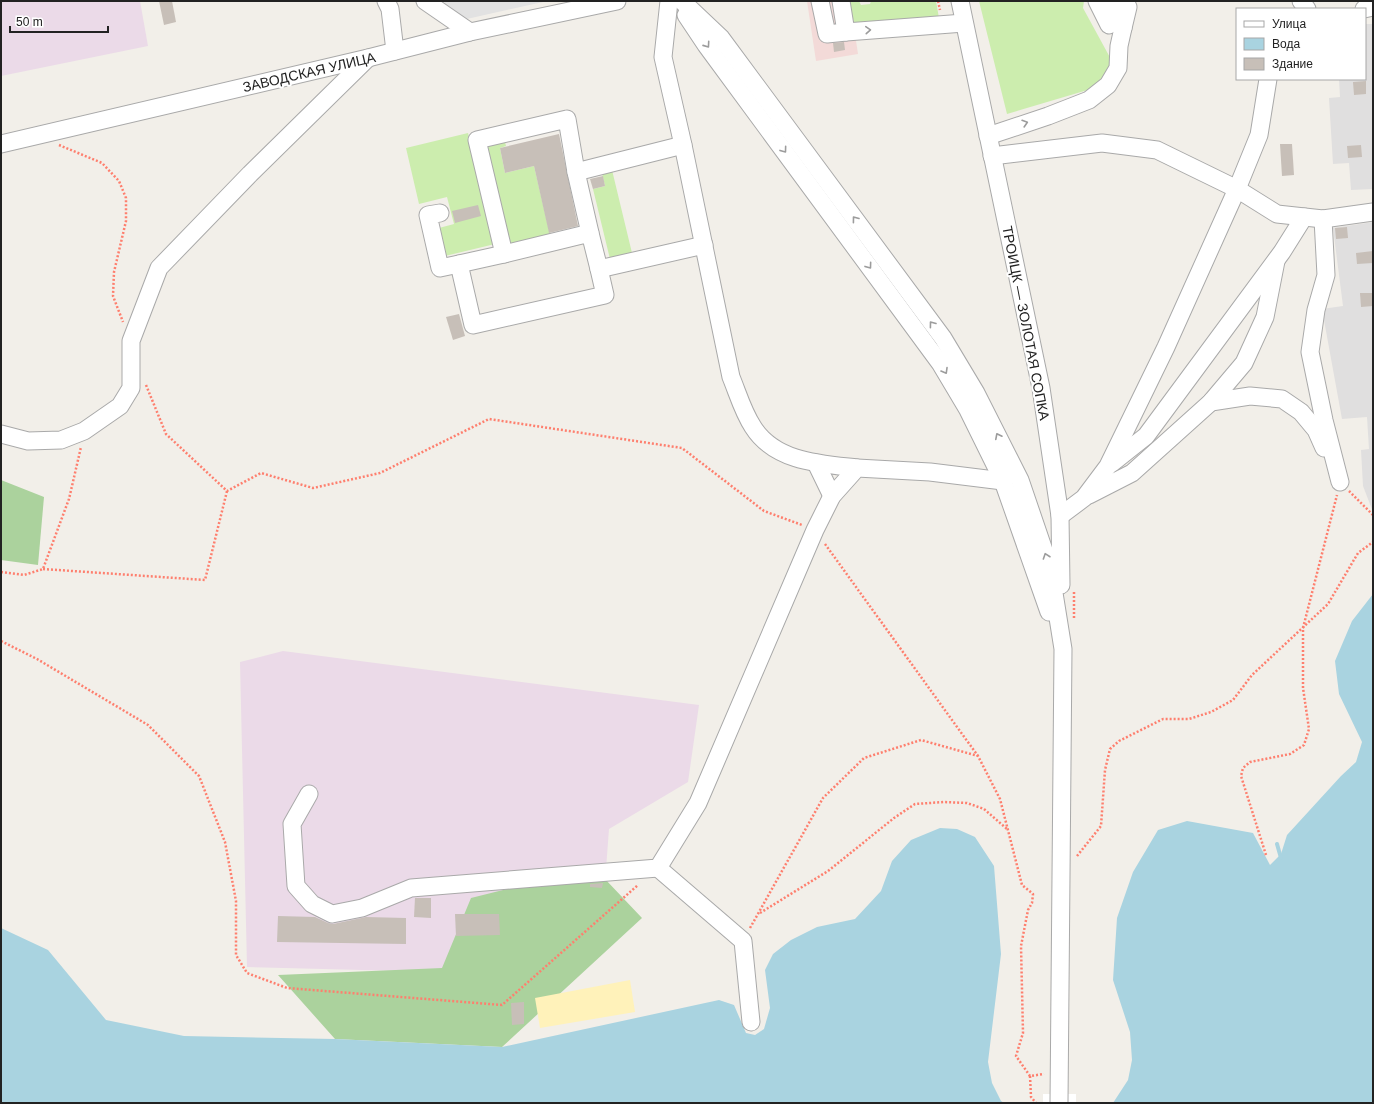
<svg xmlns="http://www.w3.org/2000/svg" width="1374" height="1104" font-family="Arial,sans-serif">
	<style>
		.residential { fill: #e0dfdf }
		.commercial { fill: #f3dad8 }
		.industrial { fill: #ebdae8 }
		.grass { fill: #ccedae }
		.forest { fill: #abd29d }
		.sand { fill: #fff2ba }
		.parking { fill: #e2e2e2 }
		.water { fill: #a9d3e0 }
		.pier { fill: #fff }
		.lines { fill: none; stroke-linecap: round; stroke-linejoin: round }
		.stream { stroke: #a9d3e0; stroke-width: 4 }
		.building { fill: #c7bfb8 }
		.minor-casing { stroke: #a9a9a9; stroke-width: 19 }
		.path { stroke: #fe7f6e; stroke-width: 2.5; stroke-dasharray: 2 2; stroke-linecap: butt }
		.minor { stroke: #fff; stroke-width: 17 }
		.oneway { stroke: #9c9c9c }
		.labels { text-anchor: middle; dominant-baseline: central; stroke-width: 4; stroke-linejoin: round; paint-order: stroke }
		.street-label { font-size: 14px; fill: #222; stroke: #fff }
	</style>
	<rect width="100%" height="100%" fill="#f2efe9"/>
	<g class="residential">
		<path d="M1365 24H1373V189L1351 190 1349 163 1333 164 1329 98 1340 97 1339 79H1365Z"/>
		<path d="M1373 222V512L1363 486 1361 450 1369 449 1367 417 1342 419 1322 309 1343 306 1333 228Z"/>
	</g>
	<path class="commercial" d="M807 1H850L858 54 816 61Z"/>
	<g class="industrial">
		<path d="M1 1H140L148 46 1 76Z"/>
		<path d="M283 651 699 705 688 782 609 829 601 936 517 974 247 967 240 662Z"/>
	</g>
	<g class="grass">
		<path d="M849 1H859L861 5 870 4 871 1H936L939 18 854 23Z"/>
		<path d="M979 1H1084L1083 8 1113 63 1103 78 1091 89 1007 114Z"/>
		<path d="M468 133 495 244 445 256 439 228 454 224 447 197 419 204 406 148Z"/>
		<path d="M504 138 506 146 500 148 505 173 534 166 550 235 509 244 485 143Z"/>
		<path d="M612 170 632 253 610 259 593 189 605 186 602 173Z"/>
	</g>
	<g class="forest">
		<path d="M1 480 44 497 38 565 1 560Z"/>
		<path d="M605 879 642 918 502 1047 335 1039 278 975 442 968 471 898 535 882Z"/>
	</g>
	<path class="sand" d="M630 980 635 1012 540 1028 535 998Z"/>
	<path class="parking" d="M444 1H542L543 2 449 23Z"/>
	<g class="water">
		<path d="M1373 594V1103H1113L1128 1080 1132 1060 1130 1032 1113 980 1117 918 1133 872 1158 830 1187 821 1253 833 1270 865 1281 854 1287 835 1341 776 1356 762 1362 742 1339 694 1335 661 1352 621Z"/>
		<path d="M940 828 957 829 975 837 994 866 1001 954 988 1062 992 1083 1001 1101 1004 1103H1V928L48 950 106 1020 184 1036 335 1039 502 1047 719 1000 734 1005 746 1033 755 1035 764 1029 770 1008 765 970 773 954 791 940 817 927 855 919 881 891 892 861 911 840Z"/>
	</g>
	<rect class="pier" x="1043" y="1094" width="33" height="9"/>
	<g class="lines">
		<path class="stream" d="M1277 844 1281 858"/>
	</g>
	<g class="building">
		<path d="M159 1H172L176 22 164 25Z"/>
		<path d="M844 42 845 50 834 52 833 43Z"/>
		<path d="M1366 81V94L1354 95 1353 82Z"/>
		<path d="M559 134 578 226 549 233 534 166 505 173 500 148Z"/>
		<path d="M1280 144H1292L1294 175 1282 176Z"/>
		<path d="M1361 145 1362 157 1348 158 1347 146Z"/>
		<path d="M603 176 605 186 593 189 590 179Z"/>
		<path d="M478 205 481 216 455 223 452 211Z"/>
		<path d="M1347 227 1348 238 1336 239 1335 228Z"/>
		<path d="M1373 251V263L1357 264 1356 253Z"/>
		<path d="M1360 293H1373V306L1361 307Z"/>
		<path d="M459 314 465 336 453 340 446 317Z"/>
		<path d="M603 883 602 888 590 887V884Z"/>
		<path d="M415 898H431V918L414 917Z"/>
		<path d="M455 914H499L500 935 456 936Z"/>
		<path d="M278 916 315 917 328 923 333 924 366 917 406 918V944L277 942Z"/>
		<path d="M524 1002V1024L512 1025 511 1003Z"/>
	</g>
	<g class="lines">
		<g class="minor-casing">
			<g id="minor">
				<path d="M386 1 390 9 395 51"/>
				<path d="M425 1 470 32"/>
				<path d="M669 1 663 57 683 145 731 377C738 394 743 412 753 427 775 462 821 464 857 468"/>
				<path d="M682 1 721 38 943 338 976 393 1020 480 1050 568 1063 649 1059 1103"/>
				<path d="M820 1 827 34 846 32"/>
				<path d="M841 1 846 32 964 23"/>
				<path d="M960 1 1041 388 1060 516 1061 585"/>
				<path d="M1097 1 1109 25"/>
				<path d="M1301 1 1307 9"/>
				<path d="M1364 9 1373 7"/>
				<path d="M686 15 706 45 940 363 968 410 1003 481 1049 612"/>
				<path d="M1123 28 1128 7 1125 1"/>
				<path d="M988 136 1048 116 1089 100 1108 85 1118 68 1119 46 1123 28 1110 1"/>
				<path d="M1 144 368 58 470 32 617 1"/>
				<path d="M992 156 1102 143 1157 150 1237 189 1277 214 1323 219 1373 212"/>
				<path d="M576 172 567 119 477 140 504 254 590 233 599 269 704 245"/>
				<path d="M440 213 428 215 440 268 459 264"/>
				<path d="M1323 219 1326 275 1316 310 1310 352 1324 420 1340 482"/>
				<path d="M590 233 576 172 683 145"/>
				<path d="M504 254 459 264 473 325 605 295 599 269"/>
				<path d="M1211 402 1250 396 1282 399 1301 412 1316 430 1324 448"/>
				<path d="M1 434 28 441 61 440 84 431 120 406 131 388V341L159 268 250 174 368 58"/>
				<path d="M816 463 832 496"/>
				<path d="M1112 463 1146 436 1282 252 1304 217"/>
				<path d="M1089 495 1132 473 1211 402 1244 363 1265 317 1276 261"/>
				<path d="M1060 516 1084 498 1108 466 1166 347 1237 189 1259 135 1268 79"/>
				<path d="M309 794 292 824 296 886 312 904 332 914 362 908 411 888 658 868 698 803 815 530 832 496 857 468 930 472 1003 481"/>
				<path d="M658 868 743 941 751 1022"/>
			</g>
		</g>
		<g class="path">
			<path d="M938 1 940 10"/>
			<path d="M59 145 102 163 119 181 126 198V221L114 272 113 296 123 322"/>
			<path d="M146 385 166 434 227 491 261 473 313 488 380 473 489 419 682 448 764 511 802 525"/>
			<path d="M1349 491 1373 515"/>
			<path d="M825 544 978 756"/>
			<path d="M43 569 205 580 227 491"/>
			<path d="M1 572 24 575 43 569 69 499 81 447"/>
			<path d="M1074 592V619"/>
			<path d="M1 641 37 659 148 725 199 776 225 842 236 901V955L247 973 287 988 502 1005 638 885"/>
			<path d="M1266 855 1241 776 1243 768 1250 762 1290 754 1304 745 1309 729 1303 688V628L1337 495"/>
			<path d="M1077 856 1101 826 1105 770 1110 749 1119 741 1163 719H1189L1211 712 1233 700 1252 675 1328 604 1358 553 1373 542"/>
			<path d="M760 913 828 871 894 818 915 804 944 802 967 803 984 809 1007 829"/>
			<path d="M750 928 823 798 864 758 921 740 978 756 1000 799 1022 885 1033 894 1032 903 1028 910 1021 946 1023 1033 1016 1056 1030 1076 1044 1074"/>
			<path d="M1030 1076 1031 1097 1036 1103"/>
		</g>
		<use href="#minor" class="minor"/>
	</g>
	<defs><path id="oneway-chevron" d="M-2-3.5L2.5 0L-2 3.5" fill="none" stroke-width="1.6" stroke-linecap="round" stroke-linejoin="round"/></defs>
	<g class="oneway">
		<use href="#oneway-chevron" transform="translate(868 30) rotate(-4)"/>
		<use href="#oneway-chevron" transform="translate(707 45) rotate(55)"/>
		<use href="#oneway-chevron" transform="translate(1025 123) rotate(-17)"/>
		<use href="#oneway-chevron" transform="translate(784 150) rotate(54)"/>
		<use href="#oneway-chevron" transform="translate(855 219) rotate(-127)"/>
		<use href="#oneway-chevron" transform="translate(869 266) rotate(54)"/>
		<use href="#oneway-chevron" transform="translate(932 324) rotate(-127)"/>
		<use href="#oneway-chevron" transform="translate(945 371) rotate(60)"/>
		<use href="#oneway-chevron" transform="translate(998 436) rotate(-117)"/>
		<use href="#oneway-chevron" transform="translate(1046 556) rotate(-109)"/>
	</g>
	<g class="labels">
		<g class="street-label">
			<text transform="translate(309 72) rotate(-13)">ЗАВОДСКАЯ УЛИЦА</text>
			<text transform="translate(1026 323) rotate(79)">ТРОИЦК — ЗОЛОТАЯ СОПКА</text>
		</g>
	</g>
	<rect width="1374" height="1104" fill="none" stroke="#222222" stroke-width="4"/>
	<rect x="1236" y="8" width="130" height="72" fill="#ffffff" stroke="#a7a7a7"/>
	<rect x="1244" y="21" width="20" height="6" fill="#ffffff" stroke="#a7a7a7"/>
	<text x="1272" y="28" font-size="12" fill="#222222">Улица</text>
	<rect x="1244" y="38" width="20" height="12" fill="#a9d3e0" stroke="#a7a7a7"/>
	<text x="1272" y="48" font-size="12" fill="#222222">Вода</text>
	<rect x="1244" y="58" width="20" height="12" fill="#c7bfb8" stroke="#a7a7a7"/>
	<text x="1272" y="68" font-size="12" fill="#222222">Здание</text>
	<path d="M10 26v6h98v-6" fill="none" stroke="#222222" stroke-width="2"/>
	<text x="16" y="26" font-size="12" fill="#222222" stroke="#ffffff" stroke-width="3" paint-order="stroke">50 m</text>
</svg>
